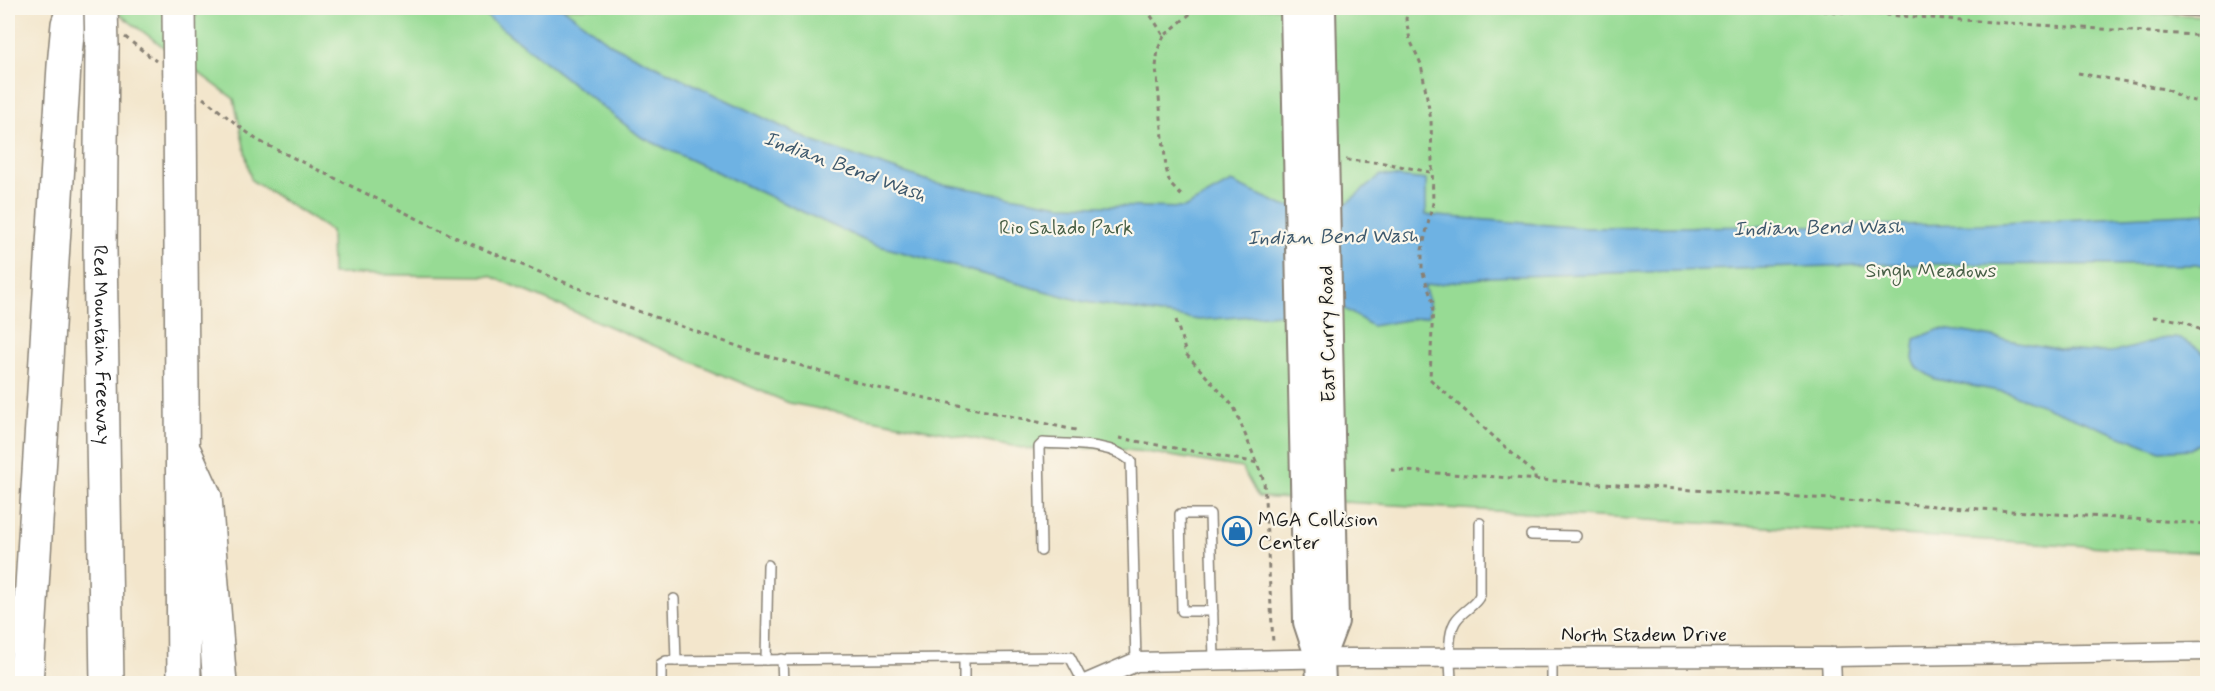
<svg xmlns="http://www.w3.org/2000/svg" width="2215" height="691" font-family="Mynerve,sans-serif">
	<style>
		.green { fill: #97db94; stroke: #5a7c58; stroke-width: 1.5 }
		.water { fill: #6eb2e3; stroke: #456780; stroke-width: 1.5 }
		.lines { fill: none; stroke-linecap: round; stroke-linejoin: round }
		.lane-casing { stroke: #888174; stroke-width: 12 }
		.street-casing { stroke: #888174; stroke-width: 21 }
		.primary-casing { stroke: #888174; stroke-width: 32 }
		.highway-casing { stroke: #888174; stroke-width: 36 }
		.path { stroke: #888174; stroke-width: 3; stroke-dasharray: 4.5 4.5; stroke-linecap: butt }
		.lane { stroke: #fff; stroke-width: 9 }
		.street { stroke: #fff; stroke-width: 18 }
		.primary { stroke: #fff; stroke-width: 28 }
		.highway { stroke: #fff; stroke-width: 33 }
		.highway-bridge-casing { stroke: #888174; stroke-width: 36; stroke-linecap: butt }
		.highway-bridge { stroke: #fff; stroke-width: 33 }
		.labels { text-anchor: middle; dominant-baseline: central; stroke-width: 4.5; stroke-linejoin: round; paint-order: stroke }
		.park-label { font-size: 20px; fill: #475f46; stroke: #fbf7ec }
		.street-label { font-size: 20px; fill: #1c1c1c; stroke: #fbf7ec }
		.poi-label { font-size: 20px; fill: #1c1c1c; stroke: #fbf7ec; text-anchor: start }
		.water-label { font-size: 21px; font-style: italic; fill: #3d586c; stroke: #fbf7ec }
	</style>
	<rect width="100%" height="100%" fill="#fbf7ec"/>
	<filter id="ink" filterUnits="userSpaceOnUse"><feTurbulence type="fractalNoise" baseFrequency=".0167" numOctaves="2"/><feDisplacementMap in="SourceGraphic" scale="12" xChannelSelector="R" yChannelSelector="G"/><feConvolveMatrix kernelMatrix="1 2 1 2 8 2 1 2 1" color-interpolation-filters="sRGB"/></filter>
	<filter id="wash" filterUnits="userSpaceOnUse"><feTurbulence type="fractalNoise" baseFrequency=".008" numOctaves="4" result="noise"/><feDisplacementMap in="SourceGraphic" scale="24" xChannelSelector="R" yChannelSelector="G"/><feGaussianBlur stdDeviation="1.35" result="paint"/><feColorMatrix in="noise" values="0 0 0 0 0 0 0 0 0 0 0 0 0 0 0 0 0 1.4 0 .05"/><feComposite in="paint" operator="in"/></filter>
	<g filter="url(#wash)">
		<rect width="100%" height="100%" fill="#f3e6cc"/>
		<path class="green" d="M111 8H2041L2207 16V553L1258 497 1242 468 1153 453 1109 448 1028 449 789 403 490 276 332 274 331 231 251 180 234 99Z"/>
		<g class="water">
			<path d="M476 8H563L612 45 814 142 932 182 1060 205 1184 208 1231 182 1284 206 1342 207 1381 175 1426 180V215L1585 228 1981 224 2207 213V265L1893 264 1490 277 1424 286 1429 301V316L1372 326 1345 309 1199 320 1085 302 872 244 641 137Z"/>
			<path d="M1940 329C1996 334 2053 354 2109 352 2152 349 2170 319 2207 357V439L2190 449 2160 451 2009 393 1935 379 1917 368 1913 359 1915 339Z"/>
		</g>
	</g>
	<g filter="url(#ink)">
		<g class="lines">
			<g class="lane-casing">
				<g id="lane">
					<path d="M2147 8 2208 12"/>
					<path d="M1531 535 1576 536"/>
					<path d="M1041 551 1039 447 1043 443C1070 445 1110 442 1131 461L1136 662"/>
					<path d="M674 599 676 661"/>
					<path d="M1213 611H1182L1180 514H1210L1214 660"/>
					<path d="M782 659 783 684"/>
					<path d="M766 660 768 565"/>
					<path d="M661 684V664L666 661 964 658"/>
					<path d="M964 684V658L1070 657 1084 684"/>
					<path d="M1451 684C1451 665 1446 638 1455 622 1462 610 1475 607 1480 595V523"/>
					<path d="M1552 684V658"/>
				</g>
			</g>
			<g class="street-casing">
				<g id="street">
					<path d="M1831 657 1832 684"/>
					<path d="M1085 684 1136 662 1349 658 1831 657 2208 651"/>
				</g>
			</g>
			<g class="primary-casing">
				<g id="primary">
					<path d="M1295 8 1308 622 1320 658 1321 684"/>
					<path d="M1320 658 1334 621 1321 8"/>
				</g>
			</g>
			<g class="highway-casing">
				<g id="highway">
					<path id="s1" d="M102 47 100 249 107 684"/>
					<path d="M180 99 184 684"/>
					<path d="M185 453 205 497 220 684"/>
					<path d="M26 684 64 66 68 24 74 8"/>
				</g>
			</g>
			<g class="path">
				<path d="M1146 8 1164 36 1197 8"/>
				<path d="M1408 8 1406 19 1410 40 1421 64 1431 120 1433 203 1422 250V270L1433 303 1430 379 1535 474V480"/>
				<path d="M1778 8 2208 36"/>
				<path d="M1164 36 1158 49 1156 67 1166 168 1170 184 1184 198"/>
				<path d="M125 37 156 61"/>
				<path d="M2078 73 2165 89 2185 99 2208 104"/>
				<path d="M203 98 257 140 459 239 615 303 757 353 878 388 1080 431"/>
				<path d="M1346 160 1384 163 1430 172"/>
				<path d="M2153 317C2174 319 2193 321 2208 337"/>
				<path d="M1176 320 1186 354 1234 407 1264 481 1273 643"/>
				<path d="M1119 438 1258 463"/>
				<path d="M1391 470 2208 524"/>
			</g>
			<use href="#lane" class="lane"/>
			<use href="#street" class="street"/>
			<use href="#primary" class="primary"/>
			<use href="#highway" class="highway"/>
			<g class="highway-bridge-casing">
				<g id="highway-bridge">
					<path d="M101 8 102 47"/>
					<path d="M179 8 180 99"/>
				</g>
			</g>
			<use href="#highway-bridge" class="highway-bridge"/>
		</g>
	</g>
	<defs>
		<g id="shop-ring" transform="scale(1.5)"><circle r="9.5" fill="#fbf7ec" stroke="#1f6fb2" stroke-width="1.5"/><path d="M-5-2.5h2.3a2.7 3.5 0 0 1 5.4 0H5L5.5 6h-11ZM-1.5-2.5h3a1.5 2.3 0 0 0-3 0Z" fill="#1f6fb2"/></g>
	</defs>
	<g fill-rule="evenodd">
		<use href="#shop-ring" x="1237" y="531"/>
	</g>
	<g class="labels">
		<g class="park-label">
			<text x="1066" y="228">Rio Salado Park</text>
			<text x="1931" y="271">Singh Meadows</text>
		</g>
		<g class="street-label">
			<text transform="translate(1328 334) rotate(-91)">East Curry Road</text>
			<text stroke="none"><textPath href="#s1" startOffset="298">Red Mountain Freeway</textPath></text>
			<text x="1644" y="635">North Stadem Drive</text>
		</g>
		<g class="poi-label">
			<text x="1258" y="520">MGA Collision<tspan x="1258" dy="23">Center</tspan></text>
		</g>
		<g class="water-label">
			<text transform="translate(845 167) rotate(20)">Indian Bend Wash</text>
			<text transform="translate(1819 228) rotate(-1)">Indian Bend Wash</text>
			<text transform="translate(1333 237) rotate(-1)">Indian Bend Wash</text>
		</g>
	</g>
	<rect width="2215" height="691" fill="none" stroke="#fbf7ec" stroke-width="30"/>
</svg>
